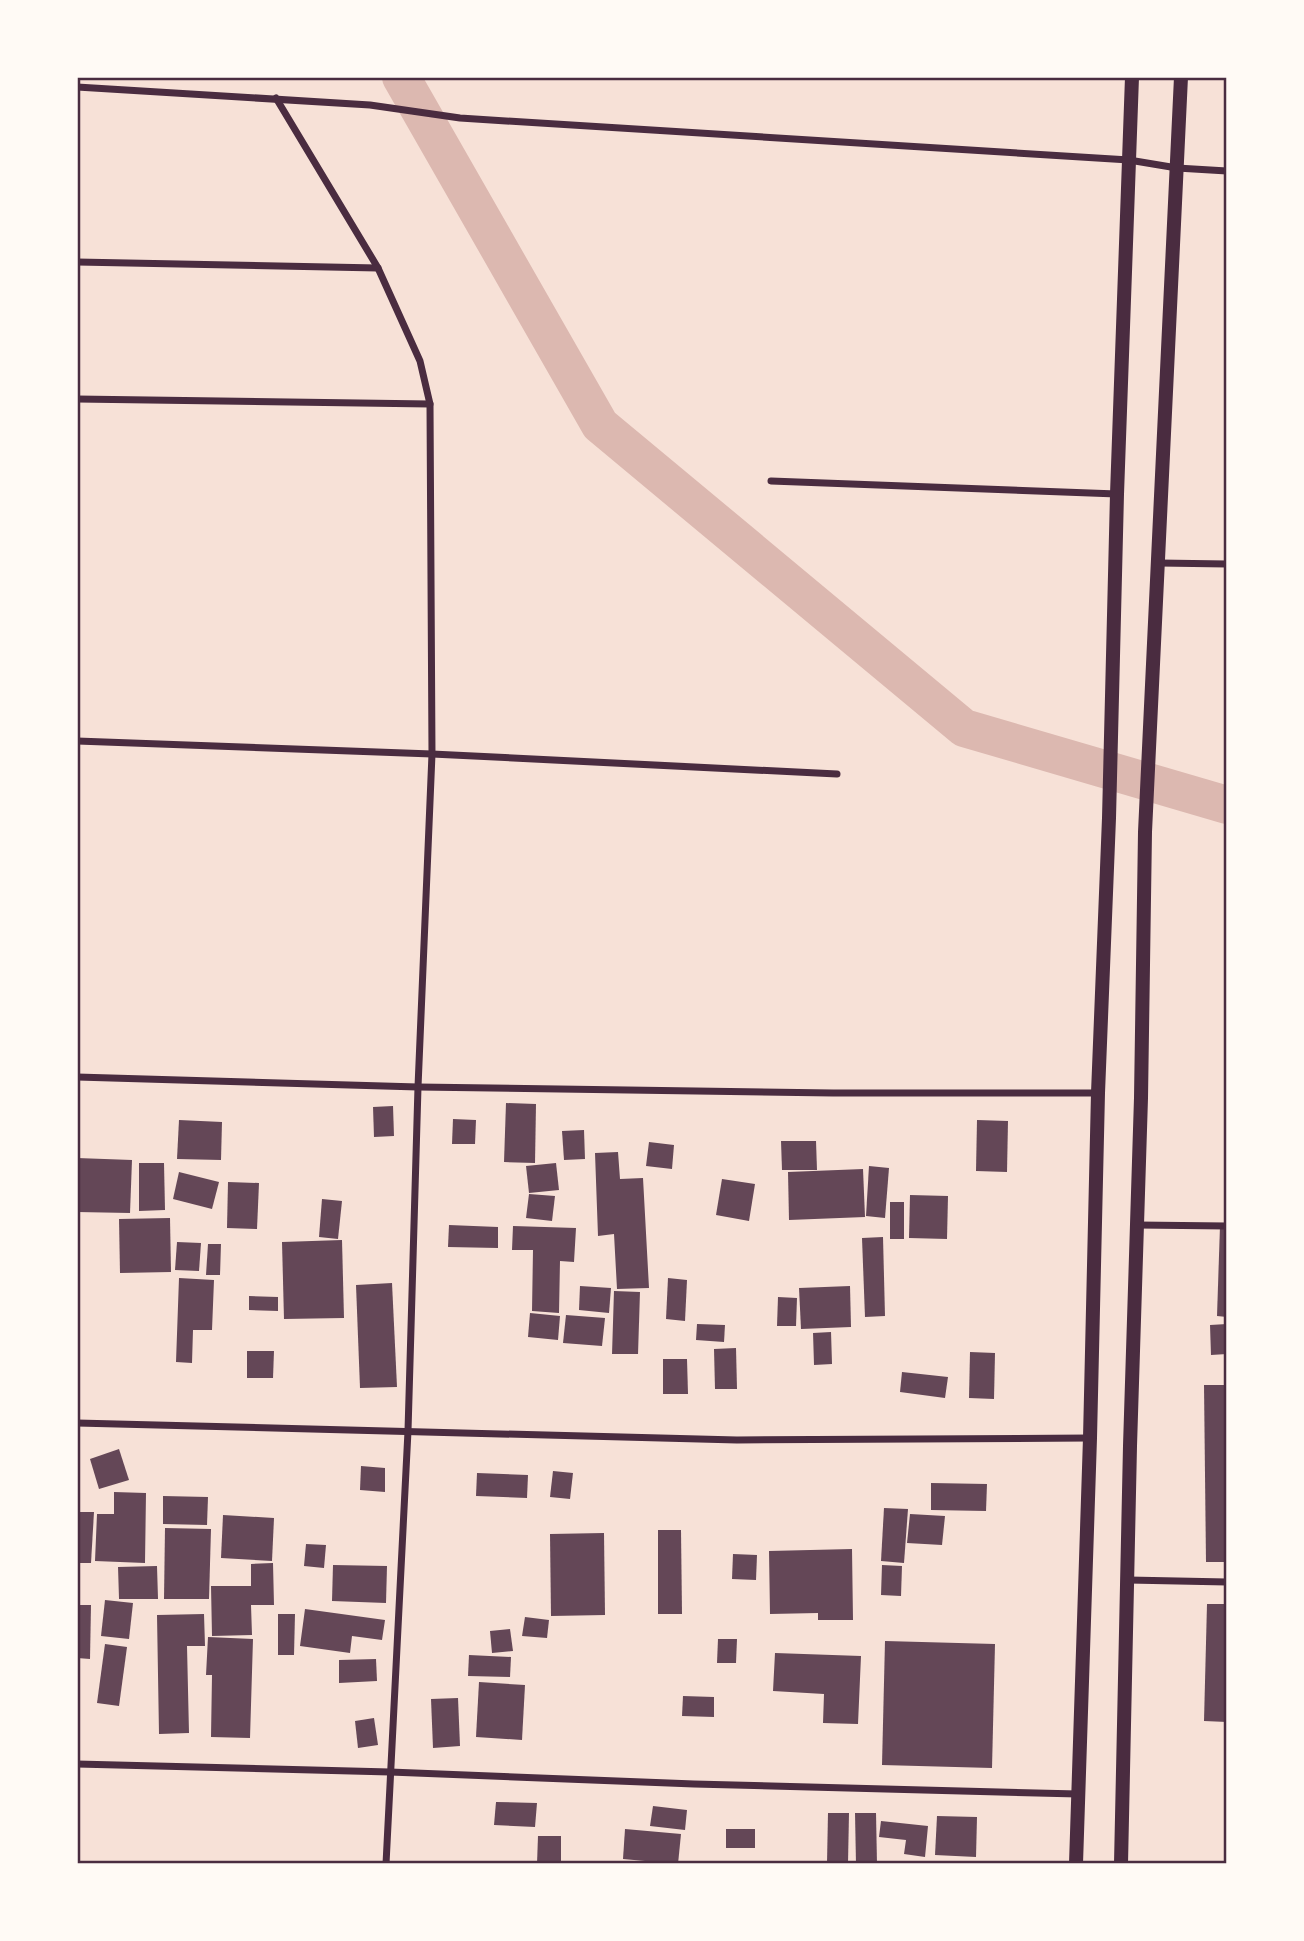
<svg xmlns="http://www.w3.org/2000/svg" width="1304" height="1941" font-family="Poppins,sans-serif">
	<style>
		.lines { fill: none; stroke-linecap: round; stroke-linejoin: round }
		.canal { stroke: #dcb8b0; stroke-width: 38 }
		.building { fill: #644757 }
		.minor { stroke: #4a2c40; stroke-width: 7 }
		.secondary { stroke: #4a2c40; stroke-width: 14 }
		.neatline { fill: none; stroke: #4a2c40; stroke-width: 2.5 }
	</style>
	<rect width="100%" height="100%" fill="#f7e1d7"/>
	<g class="lines">
		<path class="canal" d="M401 77 600 425 964 728 1227 805"/>
	</g>
	<g class="building">
		<path d="M506 1103 536 1104 535 1163 504 1162Z"/>
		<path d="M393 1106 394 1136 374 1137 373 1107Z"/>
		<path d="M453 1119 476 1120 475 1144H452Z"/>
		<path d="M179 1120 222 1122 221 1160 177 1159Z"/>
		<path d="M977 1120 1008 1121 1007 1172 976 1171Z"/>
		<path d="M584 1130 585 1159 564 1160 562 1131Z"/>
		<path d="M781 1141H816L817 1170H782Z"/>
		<path d="M649 1142 674 1145 672 1169 646 1166Z"/>
		<path d="M618 1152 620 1179 643 1178 649 1288 617 1289 614 1234 598 1236 595 1153Z"/>
		<path d="M77 1158 132 1160 130 1213 77 1212Z"/>
		<path d="M139 1163H164L165 1210 139 1211Z"/>
		<path d="M556 1163 559 1190 529 1193 526 1166Z"/>
		<path d="M869 1166 889 1168 885 1218 866 1216Z"/>
		<path d="M863 1169 865 1217 789 1220 788 1172Z"/>
		<path d="M179 1172 219 1182 212 1209 173 1199Z"/>
		<path d="M722 1179 755 1184 749 1221 716 1215Z"/>
		<path d="M228 1182 259 1183 257 1229 227 1228Z"/>
		<path d="M529 1194 555 1196 552 1221 526 1218Z"/>
		<path d="M910 1195 948 1196 947 1239 909 1238Z"/>
		<path d="M322 1199 342 1201 338 1239 319 1237Z"/>
		<rect x="890" y="1202" width="14" height="37"/>
		<path d="M170 1218 171 1272 120 1273 119 1219Z"/>
		<path d="M449 1225 498 1227V1248L448 1247Z"/>
		<path d="M513 1226 576 1228 574 1262 560 1261 559 1313 532 1311 533 1250H512Z"/>
		<path d="M1220 1226 1227 1227V1317L1217 1316Z"/>
		<path d="M883 1237 885 1316 865 1317 862 1238Z"/>
		<path d="M342 1240 344 1318 284 1319 282 1242Z"/>
		<path d="M177 1242 201 1243 199 1271 175 1270Z"/>
		<path d="M208 1244H221L220 1275H206Z"/>
		<path d="M179 1278 214 1280 212 1330H193L192 1363 176 1362Z"/>
		<path d="M668 1278 687 1280 685 1321 666 1319Z"/>
		<path d="M392 1283 397 1387 360 1388 356 1285Z"/>
		<path d="M580 1286 611 1288 609 1313 579 1310Z"/>
		<path d="M850 1286 851 1327 801 1329 799 1288Z"/>
		<path d="M614 1291 640 1292 638 1354H612Z"/>
		<path d="M249 1296 278 1297V1311L249 1310Z"/>
		<path d="M778 1297 797 1298 796 1326H777Z"/>
		<path d="M530 1313 560 1316 558 1340 528 1337Z"/>
		<path d="M566 1315 605 1318 602 1346 563 1343Z"/>
		<path d="M697 1324 725 1325 724 1342 696 1340Z"/>
		<path d="M1227 1324V1354L1211 1355 1210 1325Z"/>
		<path d="M831 1332 832 1364 814 1365 813 1333Z"/>
		<path d="M736 1348 737 1389H715L714 1349Z"/>
		<path d="M247 1351H274L273 1378H247Z"/>
		<path d="M970 1352 995 1353 994 1399 969 1398Z"/>
		<path d="M663 1359H687L688 1394H663Z"/>
		<path d="M902 1372 948 1377 945 1398 900 1392Z"/>
		<path d="M1204 1385H1227V1562H1206Z"/>
		<path d="M119 1449 129 1480 99 1489 90 1459Z"/>
		<path d="M361 1466 385 1468V1492L360 1490Z"/>
		<path d="M553 1471 573 1473 570 1499 550 1497Z"/>
		<path d="M477 1473 528 1475 527 1498 476 1496Z"/>
		<path d="M931 1483 987 1484 986 1511 931 1510Z"/>
		<path d="M114 1492 146 1493 145 1563 95 1561 97 1514H114Z"/>
		<path d="M163 1496 208 1497 207 1525 163 1524Z"/>
		<path d="M884 1508 908 1509 904 1563 881 1561Z"/>
		<path d="M77 1512H94L91 1563H77Z"/>
		<path d="M910 1514 945 1516 942 1545 907 1543Z"/>
		<path d="M223 1515 274 1518 272 1561 221 1558Z"/>
		<path d="M165 1528 211 1529 209 1599H164Z"/>
		<path d="M658 1530H681L682 1614H658Z"/>
		<path d="M604 1533 605 1615 551 1616 550 1534Z"/>
		<path d="M306 1544 326 1545 324 1568 304 1566Z"/>
		<path d="M852 1549 853 1620H818V1613L770 1614 769 1551Z"/>
		<path d="M733 1554 757 1555 756 1580 732 1579Z"/>
		<path d="M273 1563 274 1605H251L252 1635 212 1636 211 1586H251V1564Z"/>
		<path d="M333 1565 387 1566 386 1603 332 1601Z"/>
		<path d="M882 1565 902 1566 901 1596 881 1595Z"/>
		<path d="M157 1566 158 1599H119L118 1567Z"/>
		<path d="M105 1600 133 1603 129 1639 101 1636Z"/>
		<path d="M1207 1604H1227V1722L1204 1721Z"/>
		<path d="M77 1605H91L90 1659 77 1658Z"/>
		<path d="M305 1609 385 1620 382 1640 352 1636 350 1653 300 1646Z"/>
		<path d="M204 1614 205 1646H187L189 1733 159 1734 157 1615Z"/>
		<path d="M278 1614H295L294 1655H278Z"/>
		<path d="M525 1617 549 1620 547 1638 522 1636Z"/>
		<path d="M510 1629 513 1651 492 1653 490 1631Z"/>
		<path d="M208 1637 253 1639 250 1738 211 1737 212 1675H206Z"/>
		<path d="M718 1639H737L736 1663H717Z"/>
		<path d="M885 1641 995 1644 992 1768 882 1765Z"/>
		<path d="M105 1644 127 1647 119 1706 97 1703Z"/>
		<path d="M775 1653 861 1656 858 1724 823 1723 824 1694 773 1691Z"/>
		<path d="M469 1655 511 1657 510 1677 468 1676Z"/>
		<path d="M376 1659 377 1681 339 1683V1660Z"/>
		<path d="M479 1682 525 1685 522 1740 476 1737Z"/>
		<path d="M683 1696 714 1697V1717L682 1716Z"/>
		<path d="M458 1698 460 1746 433 1748 431 1699Z"/>
		<path d="M374 1718 378 1745 358 1748 355 1721Z"/>
		<path d="M496 1802 537 1803 535 1827 494 1825Z"/>
		<path d="M653 1806 687 1810 685 1830 650 1826Z"/>
		<path d="M828 1813H849L848 1863H827Z"/>
		<path d="M855 1813H876L877 1864H856Z"/>
		<path d="M937 1816 977 1817 976 1857 935 1855Z"/>
		<path d="M881 1821 928 1826 925 1857 904 1854 906 1840 879 1837Z"/>
		<path d="M625 1829 681 1834 678 1864 623 1859Z"/>
		<rect x="726" y="1829" width="29" height="19"/>
		<path d="M538 1836H561V1864H537Z"/>
	</g>
	<g class="lines">
		<g class="minor">
			<path d="M77 87 370 105 460 118 1129 160 1177 168 1227 171"/>
			<path d="M276 98 378 268 420 361 430 404 432 754 418 1087 408 1431 386 1864"/>
			<path d="M77 262 378 268"/>
			<path d="M77 399 430 404"/>
			<path d="M771 481 1117 494"/>
			<path d="M1159 563 1227 564"/>
			<path d="M77 741 432 754 837 774"/>
			<path d="M77 1077 418 1087 833 1093H1098"/>
			<path d="M1137 1225 1227 1226"/>
			<path d="M77 1423 737 1440 1090 1438"/>
			<path d="M1128 1580 1227 1582"/>
			<path d="M77 1764 390 1772 694 1784 1078 1794"/>
		</g>
		<g class="secondary">
			<path d="M1076 1864 1090 1438 1098 1093 1109 818 1117 494 1132 77"/>
			<path d="M1121 1864 1130 1446 1141 1098 1145 832 1181 77"/>
		</g>
	</g>
	<rect width="1304" height="1941" fill="none" stroke="#fffaf5" stroke-width="158"/>
	<rect x="79" y="79" width="1146" height="1783" class="neatline"/>
</svg>
